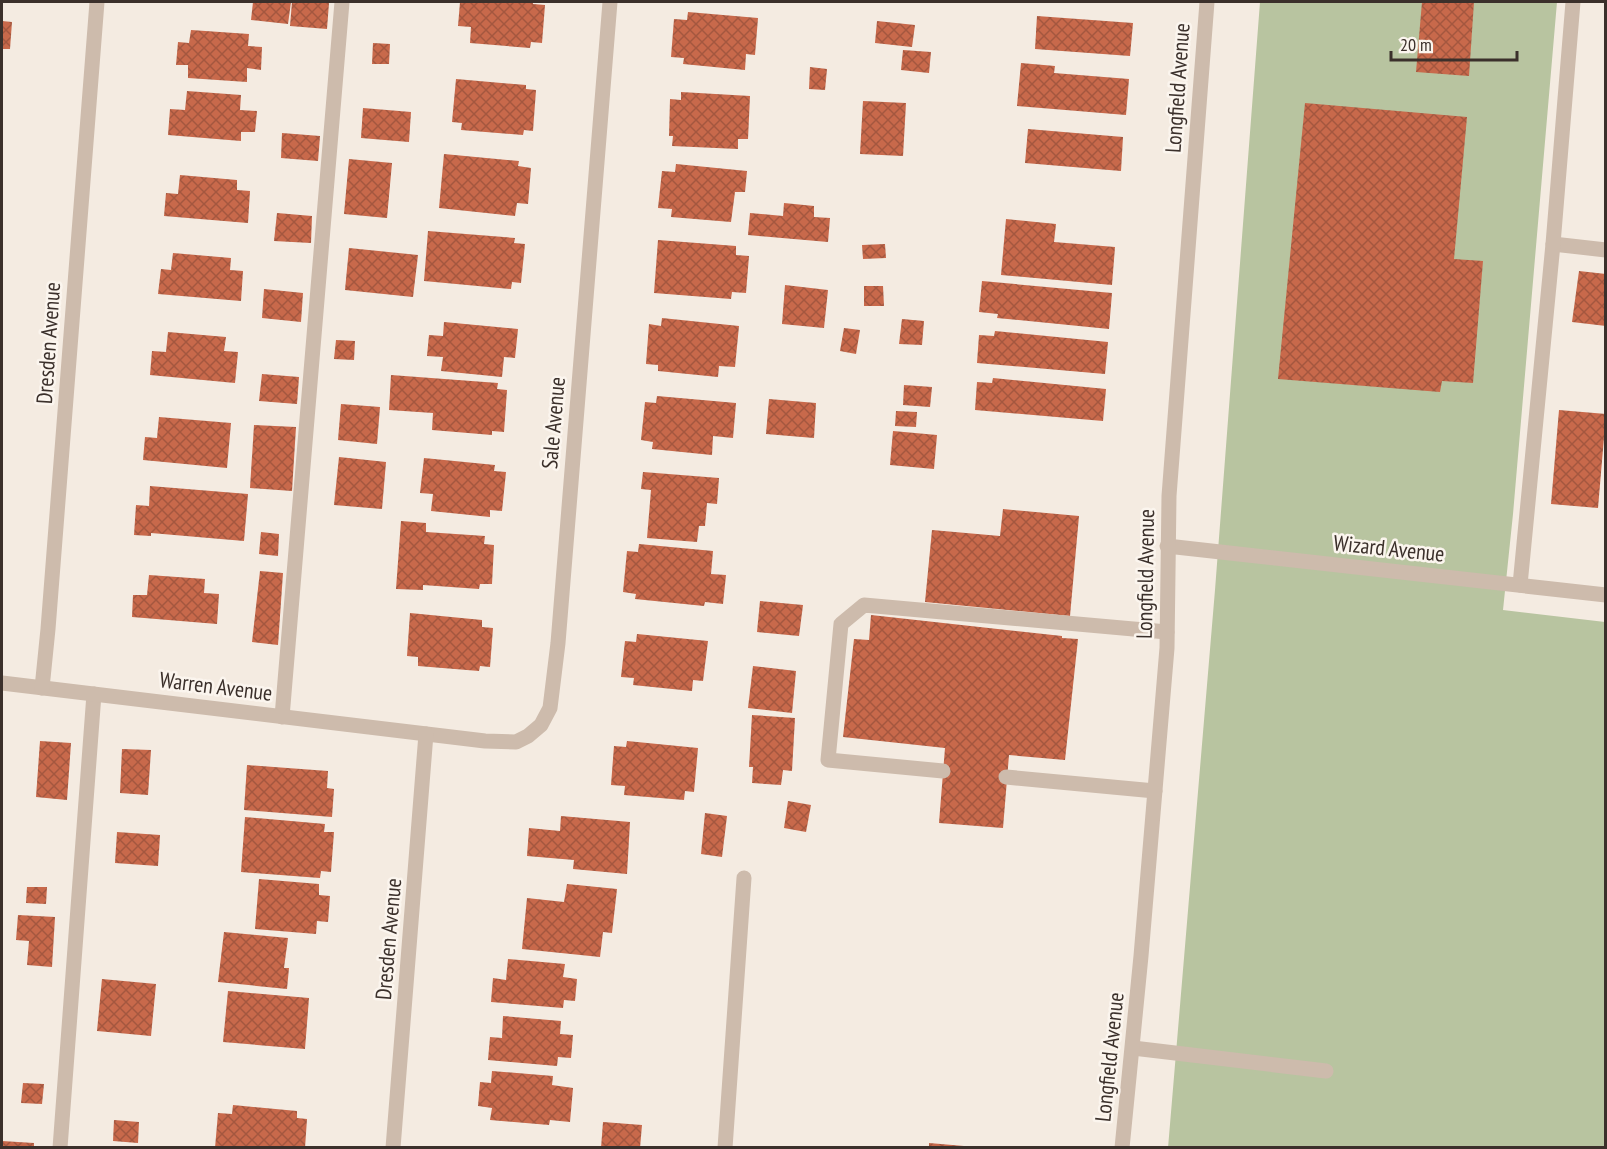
<svg xmlns="http://www.w3.org/2000/svg" width="1607" height="1149" font-family="'PT Sans Narrow',sans-serif">
	<style>
		.green { fill: #b8c4a0 }
		.building { fill: url(#building-cross-hatch) }
		.lines { fill: none; stroke-linecap: round; stroke-linejoin: round }
		.lane { stroke: #cdbbac; stroke-width: 15 }
		.street { stroke: #cdbbac; stroke-width: 15 }
		.labels { text-anchor: middle; dominant-baseline: central; stroke-width: 5; stroke-linejoin: round; paint-order: stroke }
		.street-label { font-size: 22px; fill: #3b302b; stroke: #fbf5ee }
	</style>
	<defs>
		<pattern id="building-cross-hatch" width="8" height="8" patternUnits="userSpaceOnUse" patternTransform="scale(1.5)"><rect width="8" height="8" fill="#c8694b"/><path d="M0 0l8 8M0 8l8-8" fill="none" stroke="#a4573f"/></pattern>
	</defs>
	<rect width="100%" height="100%" fill="#f4ebe1"/>
	<path class="green" d="M1260 2H1557L1513 514 1503 610 1605 622V1147L1168 1148 1215 590Z"/>
	<g class="building">
		<path d="M253 2H291L288 24 251 20Z"/>
		<path d="M292 2 329 3 327 29 290 26Z"/>
		<path d="M460 2H533V4L545 5 542 43 531 42 530 48 470 43 471 27 458 26Z"/>
		<path d="M1422 2H1474L1469 76 1416 72Z"/>
		<path d="M688 12 758 18 755 55 746 54 745 70 683 64 684 58 671 57 674 19 687 20Z"/>
		<path d="M1037 16 1133 23 1130 56 1035 49Z"/>
		<path d="M2 21 12 22 10 49H2Z"/>
		<path d="M877 21 915 25 912 47 875 43Z"/>
		<path d="M191 30 249 34 248 46 262 47 261 70 247 68V82L188 78V65H176L178 42 189 43Z"/>
		<path d="M373 43 390 44 389 64H372Z"/>
		<path d="M903 50 931 52 929 73 901 70Z"/>
		<path d="M1021 63 1055 66 1054 73 1129 79 1126 115 1017 106Z"/>
		<path d="M810 67 827 69 825 90 809 89Z"/>
		<path d="M456 79 526 85V89L536 90 533 131 524 130 523 135 461 130 462 123 452 122Z"/>
		<path d="M187 91 241 95 240 110 257 111 255 132H241V141L168 135 170 109 185 110Z"/>
		<path d="M681 92 750 96 748 139H738V149L672 146 673 136H669L670 99 681 100Z"/>
		<path d="M863 101 906 103 903 156 860 154Z"/>
		<path d="M1305 103 1467 117 1454 259 1483 261 1473 383 1442 381 1440 392 1278 379Z"/>
		<path d="M363 108 411 112 409 142 361 138Z"/>
		<path d="M1028 129 1123 137 1121 171 1025 163Z"/>
		<path d="M282 133 320 136 318 161 281 158Z"/>
		<path d="M444 154 519 161 518 166 531 168 528 204 517 203 515 216 439 208Z"/>
		<path d="M349 159 392 163 387 218 344 214Z"/>
		<path d="M676 164 747 171 745 192H735L731 222 671 217 672 209 658 208 662 171 675 172Z"/>
		<path d="M180 175 237 180V190L250 191 248 223 164 216 166 193 178 194Z"/>
		<path d="M784 203 814 206V217L830 218 828 242 748 235 750 213 783 216Z"/>
		<path d="M277 213 312 216 311 243 274 241Z"/>
		<path d="M1006 219 1056 224 1054 242 1115 247 1112 285 1001 275Z"/>
		<path d="M428 231 515 238 514 243 525 244 521 283 512 282 511 289 424 281Z"/>
		<path d="M658 240 736 246V255L749 256 746 293 732 292 731 299 654 293Z"/>
		<path d="M885 244 886 258 863 259 862 245Z"/>
		<path d="M349 248 418 255 413 297 345 290Z"/>
		<path d="M173 253 231 258 230 270 243 271 241 301 158 294 161 269 171 270Z"/>
		<path d="M1579 271 1606 274V326L1572 322Z"/>
		<path d="M982 281 1112 293 1109 329 997 318 998 314 979 312Z"/>
		<path d="M785 285 828 290 824 328 782 324Z"/>
		<path d="M864 286H883L884 306H864Z"/>
		<path d="M264 289 303 293 301 322 262 318Z"/>
		<path d="M662 318 739 326 735 367 719 366 718 377 658 371V365L646 364 649 324 661 326Z"/>
		<path d="M902 319 924 321 922 345 899 344Z"/>
		<path d="M444 322 518 329 515 358 504 357 502 377 441 371 443 357 427 356 429 335 443 336Z"/>
		<path d="M844 328 860 330 856 354 840 351Z"/>
		<path d="M995 331 1108 342 1105 374 977 363 979 335 994 336Z"/>
		<path d="M168 332 226 337 224 351 238 352 235 383 150 375 152 351 166 352Z"/>
		<path d="M336 340 355 341 354 360 334 359Z"/>
		<path d="M262 374 299 377 297 404 259 401Z"/>
		<path d="M391 375 498 383 497 389 507 390 504 432 492 431V435L432 430 433 413 389 410Z"/>
		<path d="M993 378 1106 389 1103 421 975 410 977 382 992 383Z"/>
		<path d="M904 385 932 387 930 407 903 405Z"/>
		<path d="M657 396 736 403 733 438 713 436 712 455 652 449 653 442 641 440 645 402 656 403Z"/>
		<path d="M769 399 816 403 814 438 766 434Z"/>
		<path d="M341 404 380 407 377 444 338 440Z"/>
		<path d="M1559 410 1606 414 1598 508 1551 504Z"/>
		<path d="M896 411 917 412 916 427 895 426Z"/>
		<path d="M159 417 231 423 227 468 143 460 145 437 157 438Z"/>
		<path d="M254 425 296 427 292 491 250 488Z"/>
		<path d="M893 431 937 435 934 469 890 465Z"/>
		<path d="M339 457 386 462 382 509 334 505Z"/>
		<path d="M424 458 495 465 494 471 506 472 502 511 490 510V517L431 511 433 494 420 493Z"/>
		<path d="M643 472 719 478 717 504 707 503 705 526H699L697 542 647 538 651 490 641 489Z"/>
		<path d="M150 486 248 494 244 541 151 533V536L134 535 136 505 149 506Z"/>
		<path d="M1003 509 1079 516 1070 616 925 602 932 530 1000 536Z"/>
		<path d="M401 521 426 523V532L485 536 484 544 494 545 492 584H480L479 589 423 585V590L396 589Z"/>
		<path d="M261 532 279 534 278 556 259 554Z"/>
		<path d="M639 544 713 551 711 574 726 575 723 604 705 602 704 606 635 599 636 594 623 592 627 551 638 552Z"/>
		<path d="M260 571 283 573 278 645 252 642Z"/>
		<path d="M149 575 205 579 204 593 219 594 217 624 132 617 133 595H147Z"/>
		<path d="M760 601 803 605 799 636 757 632Z"/>
		<path d="M410 613 482 620V627L493 628 490 667 480 666 479 671 418 666V657L407 656Z"/>
		<path d="M871 615 1062 636V638L1078 639 1065 760 1009 755 1003 828 939 823 945 748 843 737 854 639 869 640Z"/>
		<path d="M637 634 708 641 703 681 693 680 692 691 633 685 634 678 621 677 625 641 636 642Z"/>
		<path d="M753 666 796 671 792 713 748 708Z"/>
		<path d="M752 715 795 718 792 771 783 770 781 785 752 783 753 767H749Z"/>
		<path d="M40 741 71 743 67 800 36 797Z"/>
		<path d="M627 741 698 748 694 792 685 791 684 800 624 795 625 786 611 785 614 746 626 747Z"/>
		<path d="M122 749 151 750 148 795 120 793Z"/>
		<path d="M247 765 328 771 327 788 334 789 332 817 244 810Z"/>
		<path d="M788 801 811 805 806 832 784 828Z"/>
		<path d="M705 813 727 816 722 857 701 854Z"/>
		<path d="M561 816 630 822 627 874 573 869 574 860 527 856 529 828 560 831Z"/>
		<path d="M245 817 325 824 324 832H334L331 872 321 871 320 878 241 872Z"/>
		<path d="M117 832 160 835 158 866 115 863Z"/>
		<path d="M259 879 319 884V895L330 896 328 922 317 921 316 934 255 929Z"/>
		<path d="M567 884 617 889 612 933 603 932 600 957 522 949 527 898 564 902Z"/>
		<path d="M27 887H47L46 904 26 903Z"/>
		<path d="M18 915 55 917 52 967 27 965 29 941 16 940Z"/>
		<path d="M224 932 288 938 284 968H289L287 989 218 982Z"/>
		<path d="M508 959 565 964 563 977 577 979 575 1001 564 1000 563 1008 491 1002 493 978 506 980Z"/>
		<path d="M102 979 156 984 151 1036 97 1031Z"/>
		<path d="M228 991 309 998 305 1049 223 1042Z"/>
		<path d="M503 1016 561 1021 560 1034 573 1035 571 1058 558 1057 557 1066 488 1060 490 1037 502 1038Z"/>
		<path d="M492 1071 553 1076 552 1085 573 1088 570 1122 550 1120 549 1125 490 1120 492 1108 478 1106 480 1082 491 1083Z"/>
		<path d="M23 1083 44 1084 42 1104 21 1103Z"/>
		<path d="M233 1105 297 1111V1118L307 1119 305 1148H215L218 1113 232 1114Z"/>
		<path d="M114 1120 139 1122 138 1143 113 1141Z"/>
		<path d="M603 1122 642 1125 640 1148H601Z"/>
		<path d="M2 1141 34 1143V1148H2Z"/>
		<path d="M929 1143 964 1146V1148H929Z"/>
	</g>
	<g class="lines">
		<g class="lane">
			<path d="M1553 244 1606 250"/>
			<path d="M1520 585 1553 244 1573 2"/>
			<path d="M282 717 342 2"/>
			<path d="M943 771 828 760 841 624 864 605 1167 632"/>
			<path d="M1006 777 1155 791"/>
			<path d="M1133 1048 1326 1071"/>
			<path d="M60 1148 94 694"/>
			<path d="M725 1148 744 878"/>
		</g>
		<g class="street">
			<path d="M1167 546 1606 595"/>
			<path d="M2 683 485 741 516 742 528 736 541 725 550 708 558 643 610 2"/>
			<path d="M42 688 48 629 97 2"/>
			<path d="M393 1148 426 734"/>
			<path d="M1122 1148 1141 956 1167 648 1169 496 1207 2"/>
		</g>
	</g>
	<g class="labels">
		<g class="street-label">
			<text transform="translate(1177 88) rotate(-86)">Longfield Avenue</text>
			<text transform="translate(48 343) rotate(-86)">Dresden Avenue</text>
			<text transform="translate(553 423) rotate(-85)">Sale Avenue</text>
			<text transform="translate(1389 548) rotate(6)">Wizard Avenue</text>
			<text transform="translate(1145 574) rotate(-89)">Longfield Avenue</text>
			<text transform="translate(216 686) rotate(7)">Warren Avenue</text>
			<text transform="translate(388 939) rotate(-85)">Dresden Avenue</text>
			<text transform="translate(1109 1057) rotate(-84)">Longfield Avenue</text>
		</g>
	</g>
	<rect width="1607" height="1149" fill="none" stroke="#3b302b" stroke-width="6"/>
	<path d="M1391 51v9h126v-9" fill="none" stroke="#3b302b" stroke-width="3"/>
	<text x="1400" y="51" font-size="18" fill="#3b302b" stroke="#fbf5ee" stroke-width="4.5" paint-order="stroke">20 m</text>
</svg>
